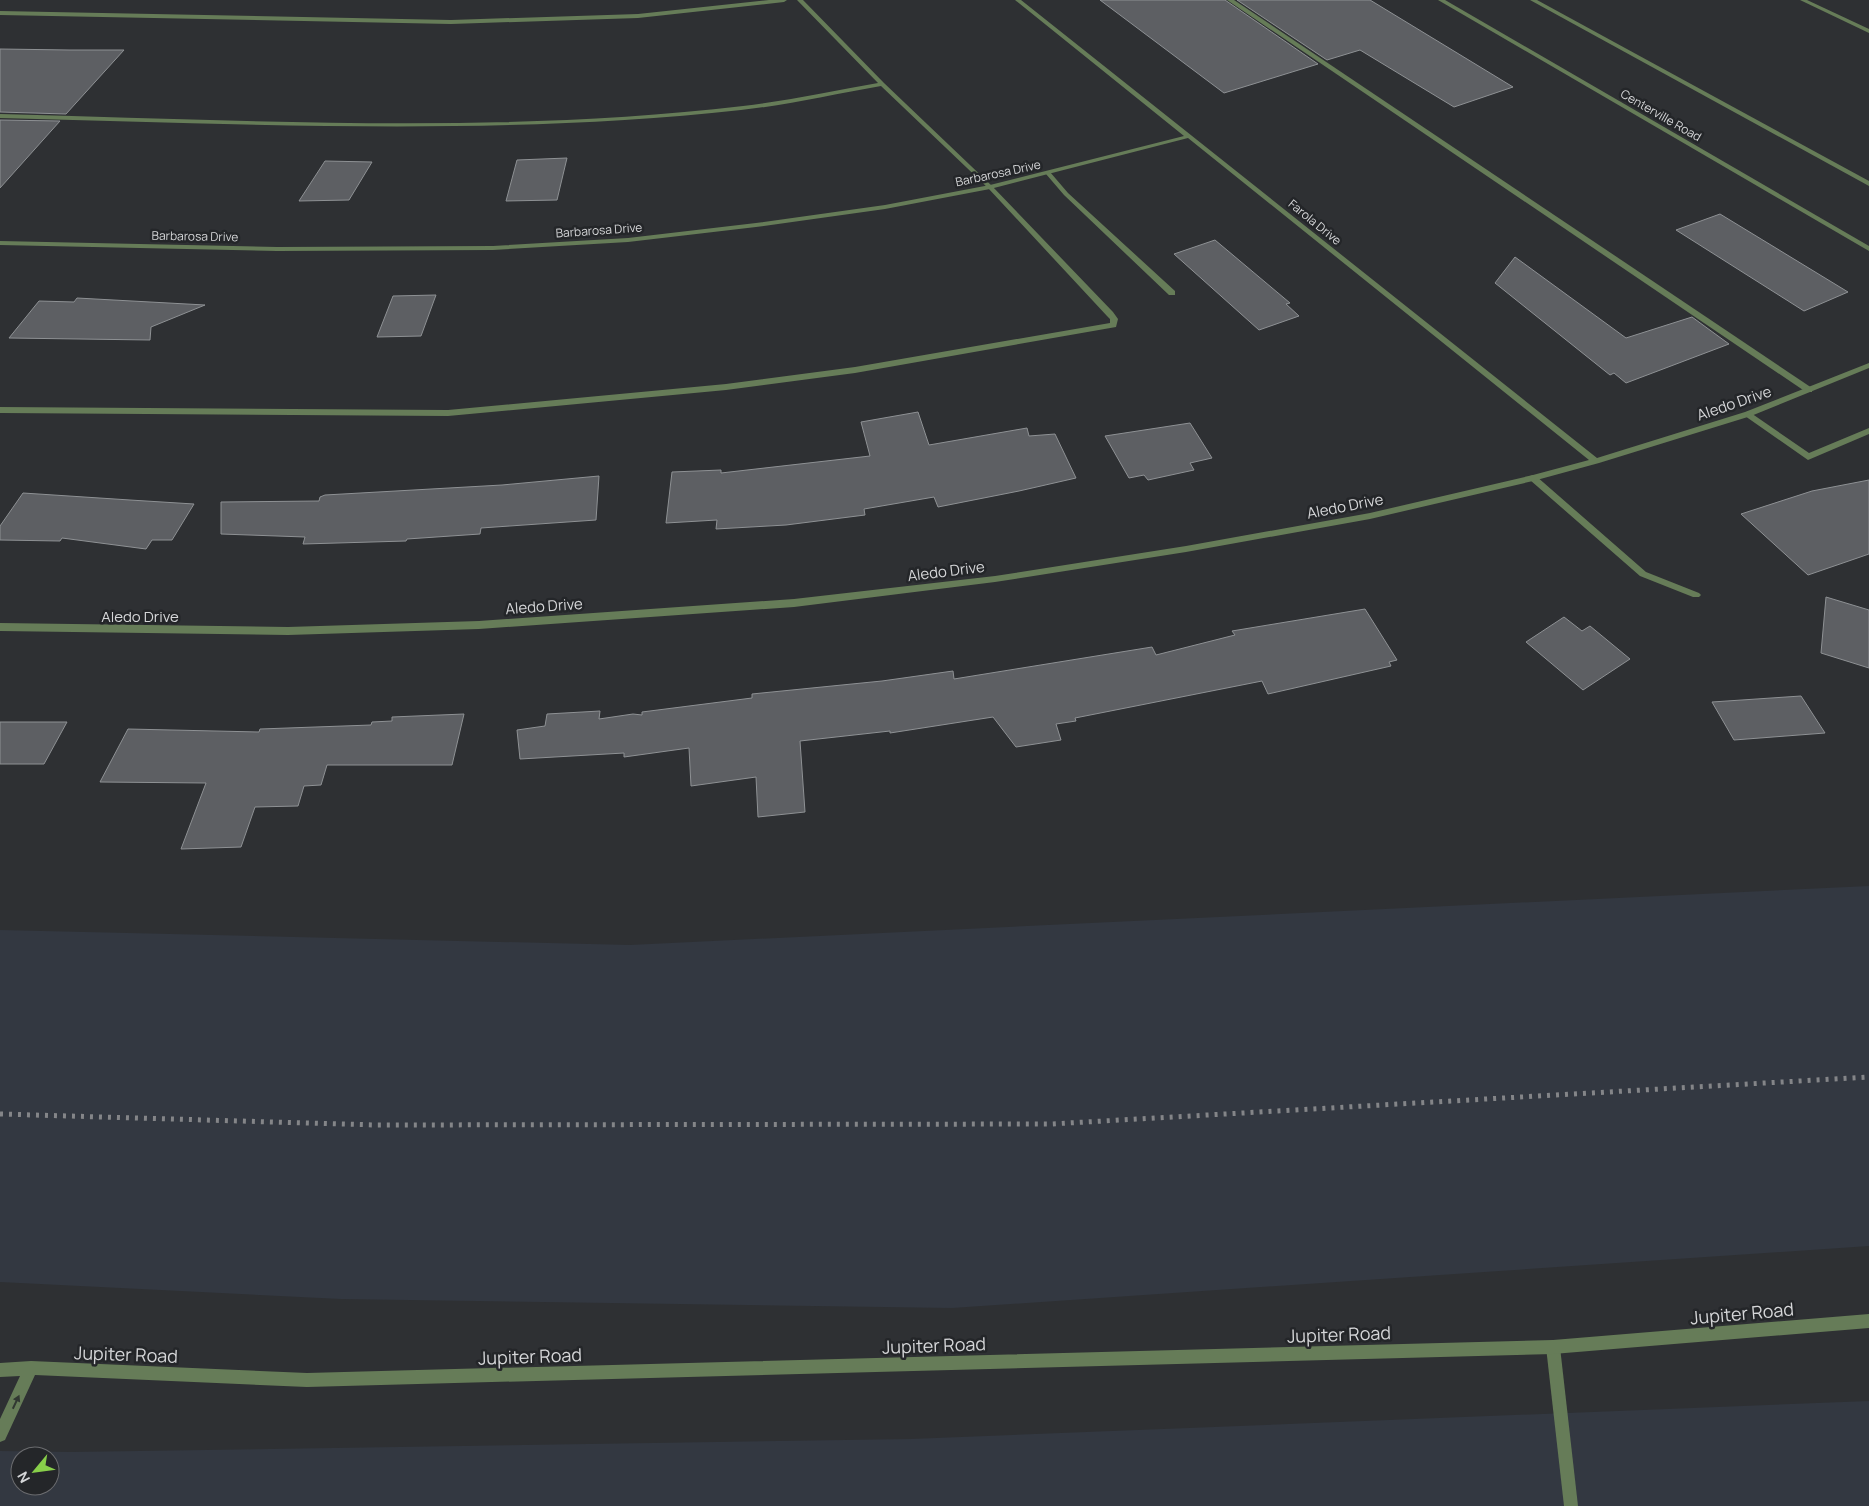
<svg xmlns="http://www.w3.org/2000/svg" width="1869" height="1506" font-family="Manrope,sans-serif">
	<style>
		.built { fill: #333841; fill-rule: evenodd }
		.building { fill: #5d5f63; stroke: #8e9194 }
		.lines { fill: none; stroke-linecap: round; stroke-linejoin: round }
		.service { fill: #667c58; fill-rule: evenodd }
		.minor { fill: #667c58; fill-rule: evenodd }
		.tertiary { fill: #667c58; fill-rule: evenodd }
		.rail { stroke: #848588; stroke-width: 5; stroke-dasharray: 3 6; stroke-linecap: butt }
		.oneway { fill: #313732 }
		.labels { text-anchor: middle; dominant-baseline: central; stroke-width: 5; stroke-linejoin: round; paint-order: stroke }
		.far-street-label { font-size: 12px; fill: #d5d6d8; stroke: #242629 }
		.street-label { font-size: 15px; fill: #d5d6d8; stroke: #242629 }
		.near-street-label { font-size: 18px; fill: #d5d6d8; stroke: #242629 }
	</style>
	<rect width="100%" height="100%" fill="#2e3033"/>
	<g class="built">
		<path d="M1869 886V1246L952 1308 341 1299 0 1282V930L630 945Z"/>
		<path d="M1869 1401V1506H0V1451L71 1452 911 1439ZM20 1456H50V1486H20Z"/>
	</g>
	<g class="building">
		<path d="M1100 0H1225L1318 64 1224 93Z"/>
		<path d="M1237 0H1370L1513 87 1454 107 1360 50 1327 60Z"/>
		<path d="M0 49 70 50H124L66 114 0 112Z"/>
		<path d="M0 120 60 121 0 188Z"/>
		<path d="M567 158 557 200 506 201 517 160Z"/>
		<path d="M325 161 372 162 349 200 299 201Z"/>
		<path d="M1720 214 1848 292 1804 311 1676 230Z"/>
		<path d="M1215 240 1290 303 1286 304 1299 316 1259 330 1174 254Z"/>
		<path d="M1515 257 1626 338 1692 317 1729 344 1626 383 1614 373 1610 375 1495 283Z"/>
		<path d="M436 295 421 336 377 337 393 296Z"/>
		<path d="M77 298 205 305 151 327 150 340 9 338 39 301 74 302Z"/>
		<path d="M918 412 929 445 1027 428 1029 436 1055 434 1076 478 1019 491 938 507 934 497 864 509 865 515 786 525 716 529 717 520 666 523 672 472 721 470V473L870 456 861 422Z"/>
		<path d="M1190 423 1212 458 1190 463 1194 470 1148 480 1144 475 1129 478 1105 436Z"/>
		<path d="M599 476 596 520 481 528 480 534 407 539 406 541 303 544 305 537 221 534V502L319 501 320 497 325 495 502 485Z"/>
		<path d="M1869 480V554L1808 575 1741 514 1812 491Z"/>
		<path d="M23 493 130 500 194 504 172 540H152L146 549 62 538 60 541 0 540V526Z"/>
		<path d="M1826 597 1869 610V668L1821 653Z"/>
		<path d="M1365 609 1397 660 1389 662 1391 666 1268 694 1262 681 1075 718 1076 721 1056 724 1061 740 1016 747 993 717 890 733V731L800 741 805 812 758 817 756 777 691 786 689 748 624 757V753L520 759 517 730 545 726 547 714 600 711 599 719 633 714 642 715V712L752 698V694L882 681 953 671 954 679 1152 647 1156 655 1235 635 1232 631Z"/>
		<path d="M1564 617 1582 631 1590 626 1630 659 1583 690 1526 642Z"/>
		<path d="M1801 696 1825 733 1734 740 1712 702Z"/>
		<path d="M464 714 452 765H327L321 785 304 786 298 806 255 807 241 847 181 849 206 783 100 782 128 729 259 732 260 729 371 725 372 722 392 721V717Z"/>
		<path d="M0 722H67L44 764H0Z"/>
	</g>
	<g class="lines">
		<g class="service">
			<path d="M797 0H803L884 83 992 186 1113 312 1118 319 1116 327 855 373 726 390 448 416 0 413V407L448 410 726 384 855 367 1110 323V319L1107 316 988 188 881 86C834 94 788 105 741 110 495 137 247 124 0 118V114C247 120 496 135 743 106 788 101 833 91 878 83Z"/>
			<path d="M1227 0H1234L1812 388V392H1806Z"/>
			<path d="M1800 0H1807L1869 29V33Z"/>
			<path d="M1046 172H1050L1068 193 1175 291V295H1169L1064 195 1046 174Z"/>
			<path d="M1748 411 1809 453 1869 428V434L1808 460 1745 416 1744 414Z"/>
			<path d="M1533 475 1536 476 1646 572 1699 593 1701 595 1699 597H1693L1640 576 1530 480V476Z"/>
			<path d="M1553 1340 1558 1342 1560 1347 1578 1506H1564L1546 1347 1548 1342Z"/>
		</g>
		<g class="minor">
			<path d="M769 0H787L784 2 638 18 451 24 0 15V11L451 20 638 14Z"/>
			<path d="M1015 0H1021L1597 458 1745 412 1869 363V368L1751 416 1599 463 1533 481 1370 519 1186 552 995 582 794 607 479 629 288 635 0 631V623L288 627 479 621 794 599 995 576 1186 546 1370 513 1533 475 1589 460 1188 138 990 189 885 209 756 227 628 242 493 250 277 251 0 245V241L277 247 493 246 628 238 756 223 885 205 990 185 1184 136Z"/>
			<path d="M1438 0H1445L1869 246V251Z"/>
		</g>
		<g class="tertiary">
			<path d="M1530 0H1537L1869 181V186Z"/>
			<path d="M1869 1314V1328L1553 1354 307 1387 35 1375 5 1440 0 1442V1419L20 1376 0 1377V1363L31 1361 307 1373 1553 1340Z"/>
		</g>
		<path class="rail" d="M0 1114 376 1125 1051 1124 1869 1077"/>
	</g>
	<defs><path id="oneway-solid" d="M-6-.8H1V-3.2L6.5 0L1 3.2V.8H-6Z" transform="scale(1.25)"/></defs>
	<use class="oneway" href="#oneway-solid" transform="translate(16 1402) rotate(-65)"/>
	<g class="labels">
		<g class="far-street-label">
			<text transform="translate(1661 115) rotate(30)">Centerville Road</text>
			<text transform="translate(998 173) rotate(-12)">Barbarosa Drive</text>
			<text transform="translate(1315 222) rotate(39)">Farola Drive</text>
			<text transform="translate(599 230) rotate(-4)">Barbarosa Drive</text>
			<text transform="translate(195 236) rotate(1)">Barbarosa Drive</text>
		</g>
		<g class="street-label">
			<text transform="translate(1734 403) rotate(-19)">Aledo Drive</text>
			<text transform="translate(1345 506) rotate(-11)">Aledo Drive</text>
			<text transform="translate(946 571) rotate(-7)">Aledo Drive</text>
			<text transform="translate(544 606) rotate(-4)">Aledo Drive</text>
			<text x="140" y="616">Aledo Drive</text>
		</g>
		<g class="near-street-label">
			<text transform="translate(1742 1313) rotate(-5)">Jupiter Road</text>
			<text transform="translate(1339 1334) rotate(-2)">Jupiter Road</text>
			<text transform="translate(934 1345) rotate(-2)">Jupiter Road</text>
			<text transform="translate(126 1354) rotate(2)">Jupiter Road</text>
			<text transform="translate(530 1356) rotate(-2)">Jupiter Road</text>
		</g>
	</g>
	<g transform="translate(35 1471) rotate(241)"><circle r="24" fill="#242629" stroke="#6b6c6f"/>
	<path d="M0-4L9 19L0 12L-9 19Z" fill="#88cf4a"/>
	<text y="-8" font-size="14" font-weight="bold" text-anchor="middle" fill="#d5d6d8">N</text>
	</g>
</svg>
